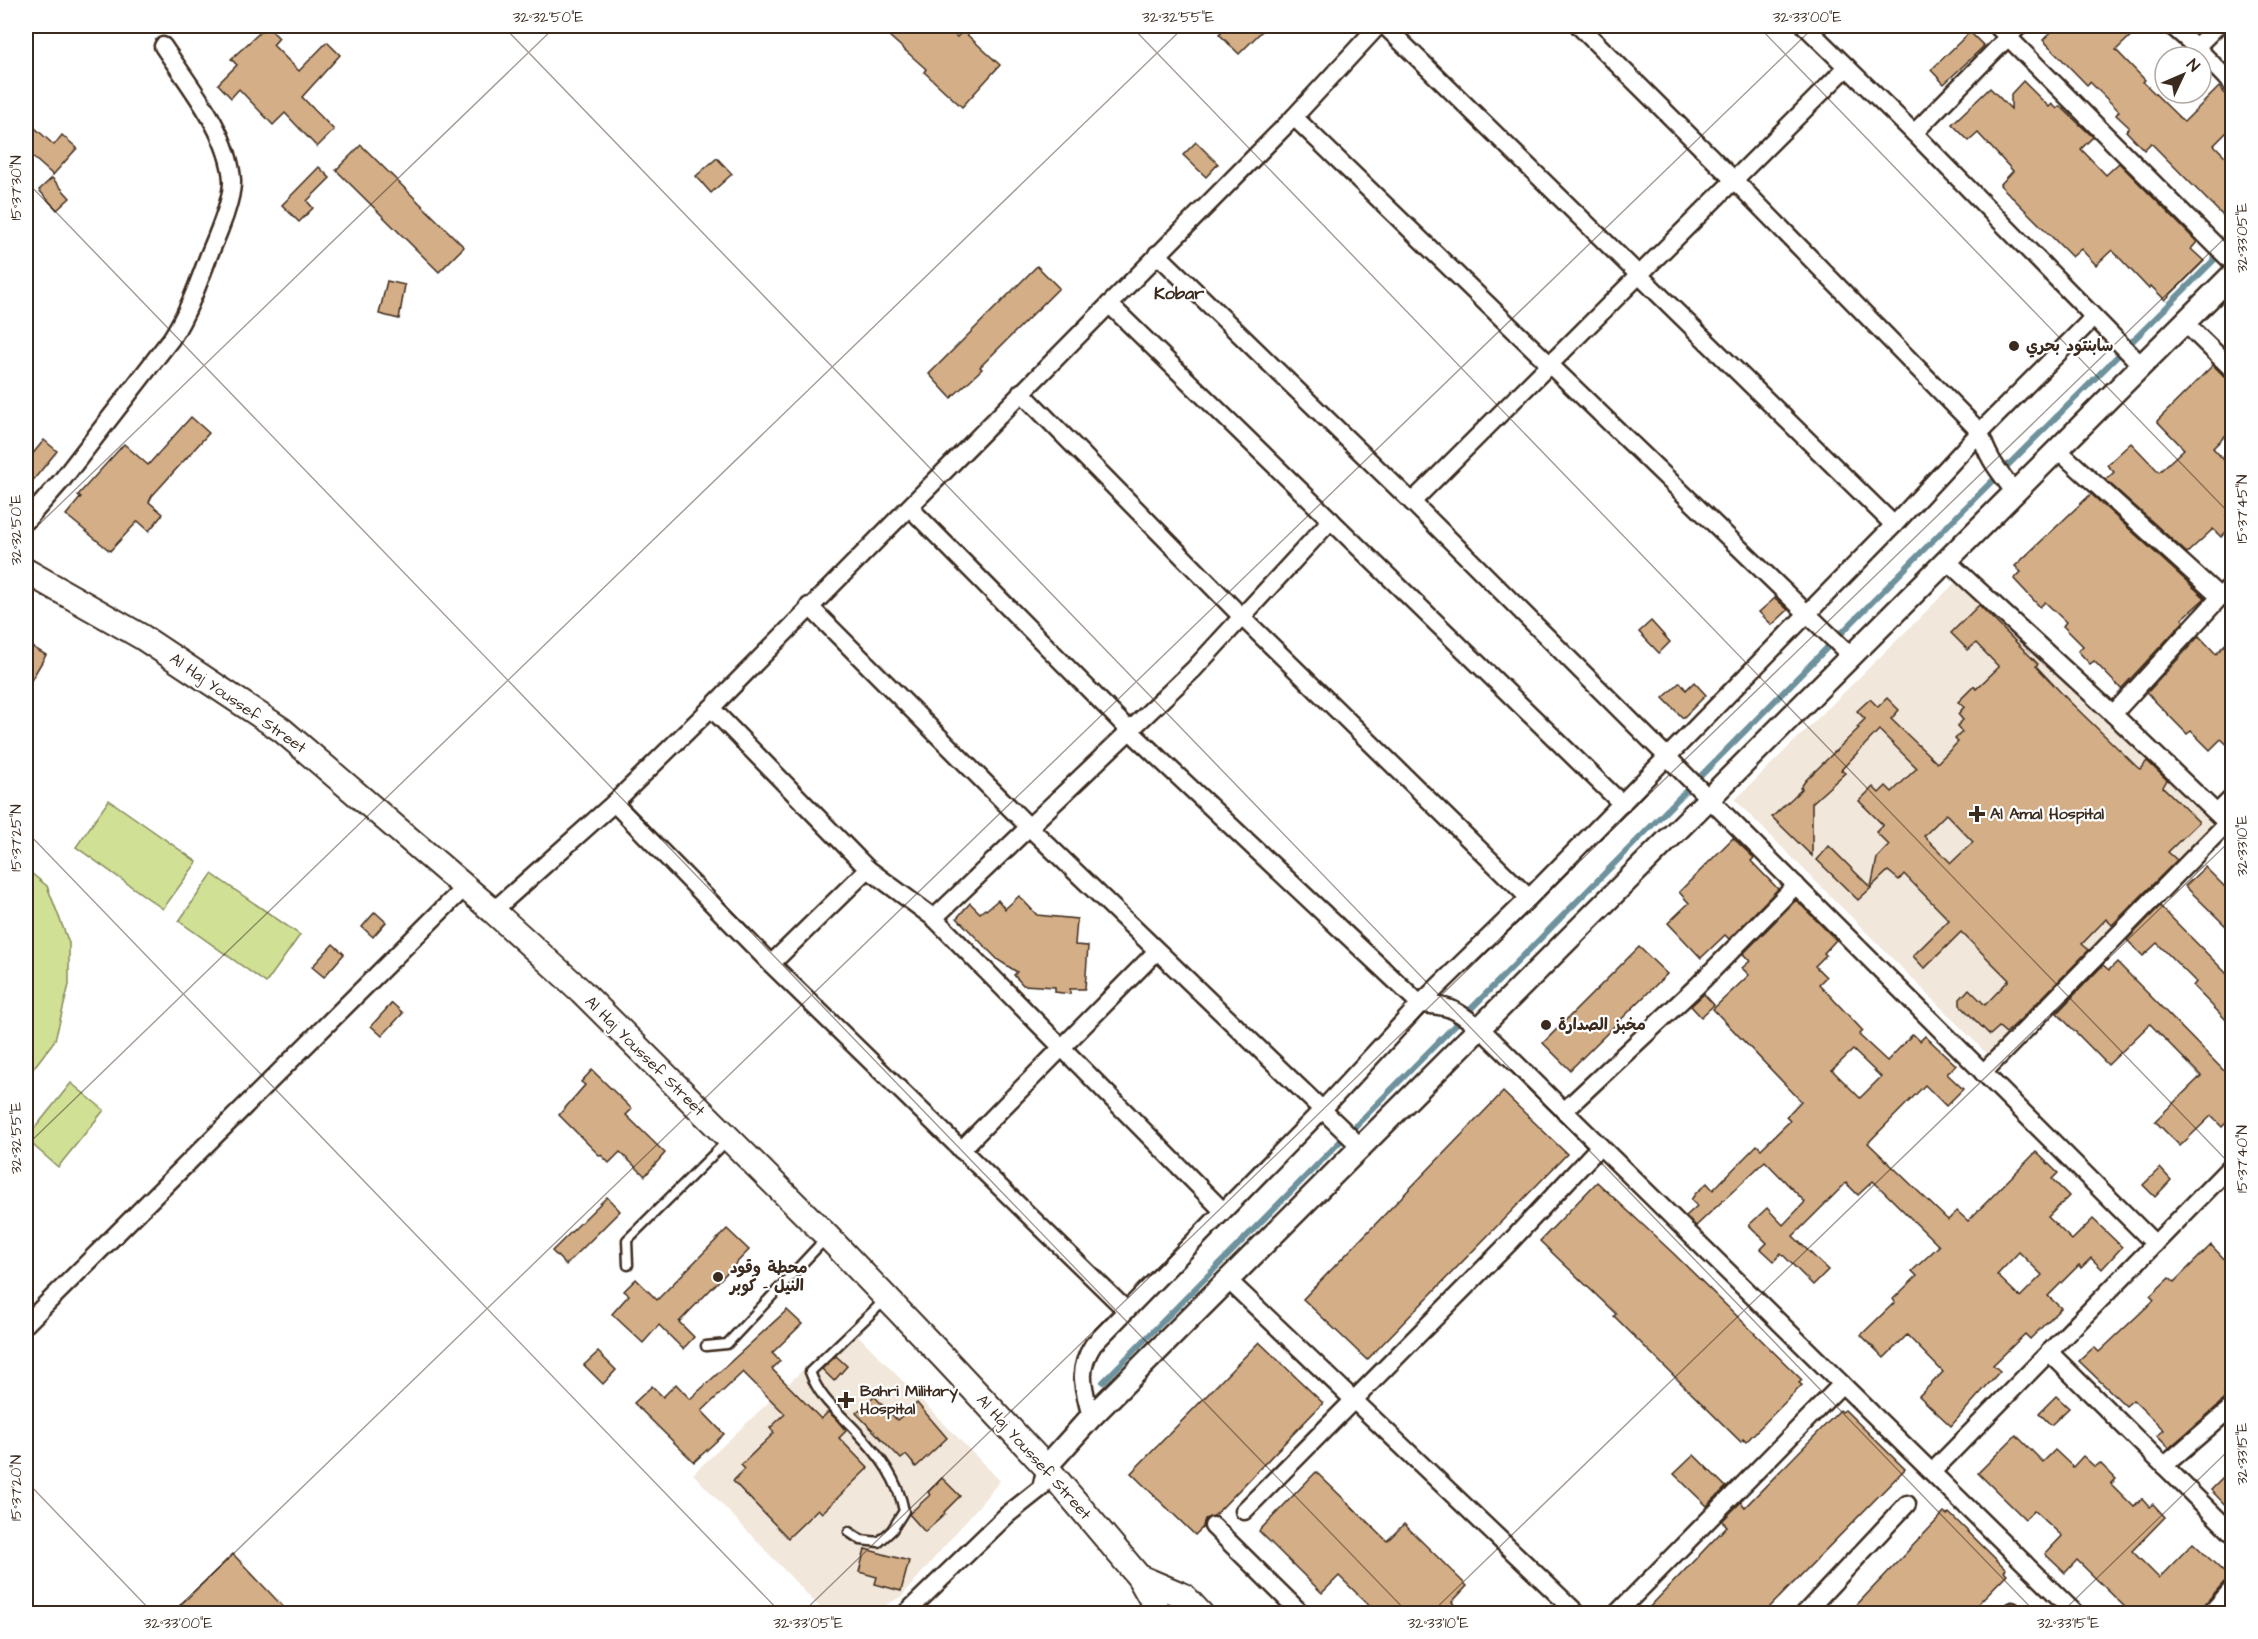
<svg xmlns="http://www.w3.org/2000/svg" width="2258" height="1639" font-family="'Architects Daughter','Playpen Sans Arabic',sans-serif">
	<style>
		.built { fill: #f2e7db }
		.green { fill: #d0e195; stroke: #86865a; stroke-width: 1.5 }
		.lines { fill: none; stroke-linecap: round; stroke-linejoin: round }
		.stream { stroke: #6e929d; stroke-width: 6 }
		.building { fill: #d4ae86; stroke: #3b2a1e; stroke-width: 1.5; fill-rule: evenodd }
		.service-casing { stroke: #3b2a1e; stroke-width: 13 }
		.minor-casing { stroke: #3b2a1e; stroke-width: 21 }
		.tertiary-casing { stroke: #3b2a1e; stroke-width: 26 }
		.secondary-casing { stroke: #3b2a1e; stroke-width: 28 }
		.service { stroke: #fff; stroke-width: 8 }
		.minor { stroke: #fff; stroke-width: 16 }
		.tertiary { stroke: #fff; stroke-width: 21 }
		.secondary { stroke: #fff; stroke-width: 24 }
		.ticks { fill: none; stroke: #3b2a1e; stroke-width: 1.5; stroke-opacity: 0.45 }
		.poi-dot { fill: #3b2a1e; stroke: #fff; stroke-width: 2 }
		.labels { text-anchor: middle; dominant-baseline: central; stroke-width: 4.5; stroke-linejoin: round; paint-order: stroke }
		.poi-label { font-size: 16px; font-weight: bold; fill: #3b2a1e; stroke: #fff; text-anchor: start }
		.street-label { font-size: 16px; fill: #3b2a1e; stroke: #fff }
		.neighbourhood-label { font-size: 18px; font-weight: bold; fill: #3b2a1e; stroke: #fff }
		.neatline { fill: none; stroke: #3b2a1e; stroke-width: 2 }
		.ticks-label { font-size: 15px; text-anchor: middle; fill: #3b2a1e }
	</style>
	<rect width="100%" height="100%" fill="#fff"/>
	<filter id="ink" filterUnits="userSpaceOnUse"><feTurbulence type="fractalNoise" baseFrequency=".0167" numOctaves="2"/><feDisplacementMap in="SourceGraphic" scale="12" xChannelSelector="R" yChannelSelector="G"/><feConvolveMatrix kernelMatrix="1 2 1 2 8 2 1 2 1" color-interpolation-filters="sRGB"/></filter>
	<g filter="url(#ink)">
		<g class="built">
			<path d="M1966 572 2219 828 1992 1059 1735 800Z"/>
			<path d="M849 1326 1000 1481 902 1596 872 1613 826 1614 693 1474Z"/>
		</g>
		<g class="green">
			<path d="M109 800 197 862 163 909 76 847Z"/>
			<path d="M26 869 47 886 69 943V985L55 1040 26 1078Z"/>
			<path d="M212 874 300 935 266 983 179 921Z"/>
			<path d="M71 1083 104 1110 58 1167 26 1139Z"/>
		</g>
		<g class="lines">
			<path class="stream" d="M1103 1382 1957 516 2232 242"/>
		</g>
		<g class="building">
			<path d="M267 26 279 38 273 45 299 71 327 42 340 55 302 97 334 130 317 147 285 113 273 125 239 89 231 98 218 84 237 65 231 59Z"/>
			<path d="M878 26H944L957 37 963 31 1000 65 962 107 924 72 926 69Z"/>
			<path d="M1227 26H1267L1239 54 1219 34Z"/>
			<path d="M2057 26H2141L2116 50 2145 80 2143 82 2184 122 2219 87 2232 101V127L2214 145 2232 163V225L2151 143 2144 150 2126 131 2129 127 2116 115 2119 111 2090 82 2087 85 2043 40Z"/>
			<path d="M1970 32 1984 46 1944 84 1931 70Z"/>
			<path d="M2023 81 2049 107 2052 104 2057 109 2060 106 2093 137 2081 149 2106 175 2119 163 2197 242 2191 249 2204 261 2165 300 2151 286 2149 289 2112 250 2096 265 2081 249 2072 257 2000 185 2013 171 1978 133 1969 141 1952 124 1990 88 2011 109V94Z"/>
			<path d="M26 120 54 145 62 135 77 148 53 175 26 151Z"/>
			<path d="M1196 142 1218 164 1206 177 1183 155Z"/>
			<path d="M361 145 464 247 439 272 336 170Z"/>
			<path d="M717 158 732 174 711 193 696 176Z"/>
			<path d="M319 167 330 178 307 201 313 208 299 222 282 205Z"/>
			<path d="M52 178 70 198 57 210 39 190Z"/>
			<path d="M1037 266 1059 288 980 367 982 369 951 398 929 374Z"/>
			<path d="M387 281 405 285 399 319 379 314Z"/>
			<path d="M2213 365 2225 377 2232 379V429L2213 448 2232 469V509L2226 515 2232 522V526L2221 537 2213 529 2187 553 2106 480 2114 472 2107 465 2131 443 2159 472 2184 449 2157 421Z"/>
			<path d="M191 417 209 433 152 496 149 502 163 514 149 531 138 521 110 551 66 515 81 497 78 495 124 444 148 465Z"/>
			<path d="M44 440 57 451 26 489V462Z"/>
			<path d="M2091 494 2205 598 2182 619 2184 621 2121 689 2094 661 2090 664 2078 651 2083 646 2063 626 2066 622 2045 602 2040 607 2014 579 2021 572 2015 566Z"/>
			<path d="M1775 598 1788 610 1772 625 1759 612Z"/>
			<path d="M1979 605 2038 664 2036 666 2069 701 2137 767 2140 769 2147 761 2167 780 2163 787 2199 822 2168 852 2177 860 2112 925 2106 919 2082 944 2089 950 2023 1017 2006 1033 1999 1027 1990 1035 1960 1005V999L1969 989 1985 1005 2009 980 1961 932 1925 968 1923 967 1913 956 1949 920 1904 874 1899 880 1888 871 1871 887 1877 858 1889 845 1876 832 1883 825 1859 801 1873 787 1879 793 1886 786 1892 792 1917 768 1879 730 1841 770 1845 773 1812 803V856L1772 817 1802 789 1800 788 1806 780 1859 728 1857 727 1865 719 1857 711 1870 699 1878 707 1887 698 1899 710 1891 719 1937 763 1958 742 1955 739 1962 732 1957 726 1963 720 1958 714 1964 707 1958 702 1974 686 1976 689 1999 667 1976 643 1968 650 1951 633ZM1946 814 1973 842 1951 863 1924 836Z"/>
			<path d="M1651 621 1670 642 1659 653 1639 632Z"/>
			<path d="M2199 636 2216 654 2232 637V749L2221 739 2210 750 2191 731 2187 734 2147 693Z"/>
			<path d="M26 643 46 655 26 689Z"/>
			<path d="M1680 682 1686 690 1694 682 1706 695 1683 718 1663 698Z"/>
			<path d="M1733 838 1754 858 1751 861 1778 889 1729 939 1725 935 1701 958 1668 923 1689 903 1679 892Z"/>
			<path d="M1829 846 1871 888 1858 900 1817 860Z"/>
			<path d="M2205 867 2232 894V932L2185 886Z"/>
			<path d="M1019 896 1037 915 1077 919 1075 945 1088 946 1085 989H1070V994L1055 992V987L1023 985 1014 975 1017 972 998 960 957 918 970 903 980 913 985 909 986 910 998 900 1005 909Z"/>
			<path d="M1796 900 1836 940 1824 953 1826 955 1815 966 1826 977 1819 984 1863 1031 1859 1035 1887 1061 1913 1034 1920 1041 1925 1036 1956 1065 1947 1074 1963 1089 1946 1106 1925 1085 1868 1143 1948 1220 1957 1211 1968 1221 2036 1152 2058 1173 2052 1179 2069 1196 2048 1217 2072 1240 2093 1219 2122 1247 2102 1269 2091 1258 2081 1268 2079 1265 2048 1296 2061 1308 2030 1339 2025 1334 1993 1365 2000 1371 1951 1426 1919 1396 1943 1372 1907 1335 1884 1358 1861 1335 1895 1302 1893 1299 1917 1276 1912 1271 1939 1246 1873 1181 1858 1195 1846 1183 1793 1236 1828 1270 1813 1285 1781 1253 1774 1261 1761 1249 1767 1243 1749 1225 1767 1208 1783 1225 1805 1202 1765 1161 1696 1226 1686 1216 1697 1206 1691 1200 1695 1194 1707 1183 1713 1190 1757 1145 1761 1149 1790 1121 1786 1117 1801 1101 1713 1009 1749 975 1742 968 1750 961 1743 954ZM1853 1050 1881 1077 1860 1098 1832 1070ZM2019 1252 2042 1275 2020 1297 1997 1275Z"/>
			<path d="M2160 906 2232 979V1026L2193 986 2196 982 2157 943 2143 956 2127 940Z"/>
			<path d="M375 912 386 922 373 937 362 927Z"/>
			<path d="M333 944 344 954 324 977 312 967Z"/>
			<path d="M1639 947 1667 974 1570 1070 1543 1043Z"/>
			<path d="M2117 962 2232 1079V1117L2222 1127 2211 1116 2180 1146 2155 1121 2201 1076 2150 1024 2108 1065 2057 1013 2103 965 2109 970Z"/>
			<path d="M1704 994 1714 1005 1701 1017 1691 1006Z"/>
			<path d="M392 1003 403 1013 382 1036 371 1026Z"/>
			<path d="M592 1070 632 1109 626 1115 665 1153 645 1176 620 1152 609 1163 601 1155 600 1156 559 1115 585 1085 581 1082Z"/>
			<path d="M1503 1092 1567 1154 1367 1360 1303 1299Z"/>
			<path d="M2160 1168 2171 1180 2155 1197 2143 1185Z"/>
			<path d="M1597 1182 1674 1254 1802 1380 1799 1383 1802 1385 1746 1442 1743 1439 1741 1442 1684 1386 1614 1316 1616 1314 1540 1241Z"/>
			<path d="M607 1197 620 1211 566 1265 552 1251Z"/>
			<path d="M727 1229 749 1250 679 1322 694 1337 683 1349 659 1325 643 1343 612 1314 629 1295 624 1291 636 1279 657 1300Z"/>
			<path d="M2211 1245 2232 1267V1386L2224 1394 2227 1396 2215 1408 2169 1448 2157 1436 2164 1430 2133 1400 2126 1406 2079 1361 2094 1347 2099 1352 2154 1300 2150 1296 2169 1278 2174 1282Z"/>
			<path d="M787 1310 802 1324 772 1353 780 1361 772 1369 821 1419 828 1412 835 1418 846 1431 839 1438 868 1468 822 1513 818 1509 788 1538 733 1481 745 1469 741 1465 774 1433 770 1428 785 1414 743 1372 702 1411 724 1434 694 1462 634 1403 652 1386 663 1397 676 1384 690 1399Z"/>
			<path d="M1259 1342 1323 1403 1214 1516 1205 1519 1203 1527 1195 1535 1131 1473Z"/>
			<path d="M598 1352 616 1370 603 1384 584 1365Z"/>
			<path d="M836 1356 847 1366 834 1381 822 1369Z"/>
			<path d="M874 1396 897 1420 917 1403 947 1438 916 1467 906 1455 901 1459 856 1413Z"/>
			<path d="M2056 1396 2069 1408 2051 1425 2039 1413Z"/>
			<path d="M1840 1410 1842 1412 1845 1410 1905 1469 1763 1614H1643L1727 1526 1722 1521 1741 1502 1745 1507Z"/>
			<path d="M2016 1435 2043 1462 2055 1450 2073 1467 2083 1456 2095 1467 2100 1463 2116 1479 2111 1484 2134 1507 2142 1499 2149 1507 2153 1504 2165 1517 2132 1551 2159 1578 2193 1543 2231 1579 2224 1582 2202 1607 2200 1614H2132L2077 1560 2065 1573 2045 1554 2062 1536 2034 1510 2025 1519 1978 1473Z"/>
			<path d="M1694 1455 1726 1487 1707 1506 1674 1474Z"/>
			<path d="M2232 1469V1512L2211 1490Z"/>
			<path d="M1316 1472 1387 1541 1404 1524 1467 1586 1452 1602 1464 1614H1378L1339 1576 1322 1593 1259 1531Z"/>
			<path d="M942 1478 960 1496 944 1512 945 1514 925 1532 909 1514 930 1495 928 1492Z"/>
			<path d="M1944 1513 1947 1515 1949 1513 2006 1569 2004 1571 2007 1574 1968 1614H1848Z"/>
			<path d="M865 1549 909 1561 901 1591 875 1584 877 1577 859 1572Z"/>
			<path d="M233 1554 290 1614H171Z"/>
		</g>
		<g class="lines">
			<g class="service-casing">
				<g id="service">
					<path d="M628 1265 627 1240 728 1140"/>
					<path d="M706 1346 727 1344 827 1237"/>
					<path d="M849 1532 861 1540 879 1542 892 1530 904 1511C898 1480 880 1456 858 1433 838 1411 821 1401 810 1372L886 1299"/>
				</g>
			</g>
			<g class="minor-casing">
				<g id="minor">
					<path d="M1385 26 1894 525"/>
					<path d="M1579 26 1734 180 1980 432C1988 460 1999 471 2015 493"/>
					<path d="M1805 26 1914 133 2142 366"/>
					<path d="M1997 26 2232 262"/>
					<path d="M2172 26 2196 47 2217 26"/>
					<path d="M2196 47 2232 84"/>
					<path d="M1294 117 1852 657"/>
					<path d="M1914 133 2019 26"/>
					<path d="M1157 254 1412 502 2155 1244"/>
					<path d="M1109 304 1622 804"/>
					<path d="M2185 323 2232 369"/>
					<path d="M1021 392 1242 617 1529 898"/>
					<path d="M2058 450 2220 597"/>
					<path d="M1412 502 1847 67"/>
					<path d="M910 508 1129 730 1420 1004C1454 1006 1455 1010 1481 1029L2076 1614"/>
					<path d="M26 521 62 480 171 339C188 313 198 284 209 255 217 236 233 200 232 180 229 133 188 84 163 46"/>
					<path d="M1947 561 2113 714 2232 828"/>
					<path d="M809 606 1029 827 1362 1148"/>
					<path d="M711 708 868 869 934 918 1223 1211"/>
					<path d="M2113 714 2232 584"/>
					<path d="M614 803 771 964 1126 1310"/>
					<path d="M2217 813 2232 798"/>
					<path d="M493 911 614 803 711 708 1294 117 1378 26"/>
					<path d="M934 918 1194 669 1331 520"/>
					<path d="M771 964 868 869"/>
					<path d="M1983 1073 2227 823"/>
					<path d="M1564 1111 1697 986 1796 885"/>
					<path d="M961 1150 1156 952"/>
					<path d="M1228 1280 1578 1614"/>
					<path d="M26 1324 466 886"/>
					<path d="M2049 1352 2232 1533"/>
					<path d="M1091 1417C1084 1388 1076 1372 1093 1345L1323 1109 1420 1004 1529 898 1894 525 1980 432 2093 318"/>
					<path d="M2164 1466 2232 1407"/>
					<path d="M1933 1471 2232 1165"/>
					<path d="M1244 1511 1511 1241 1600 1146"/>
					<path d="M1213 1526 1302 1614"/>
					<path d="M905 1614 1007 1515 1041 1488 1046 1467"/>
					<path d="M1616 1614 1842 1384"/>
					<path d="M1804 1614 1907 1504"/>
					<path d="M2010 1614 2012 1611"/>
					<path d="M2210 1614 2232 1589"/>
				</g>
			</g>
			<g class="tertiary-casing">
				<path id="tertiary" d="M1046 1467 1091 1417 2232 275"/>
			</g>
			<g class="secondary-casing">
				<g id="secondary">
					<path d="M26 571 142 637 282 730 493 911 581 991 828 1237 944 1358 1046 1467 1139 1577 1160 1614"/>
					<path d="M1139 1577 1184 1596 1201 1614"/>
				</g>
			</g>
			<use href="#service" class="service"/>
			<use href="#minor" class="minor"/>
			<use href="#tertiary" class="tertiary"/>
			<use href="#secondary" class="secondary"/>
		</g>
	</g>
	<path class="ticks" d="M503 26 2037 1614M1131 26 2232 1166M1758 26 2232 516M26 181 1409 1614M26 537 556 26M26 831 782 1614M26 1146 1185 26M26 1481 154 1614M171 1614 1815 26M801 1614 2232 231M1430 1614 2232 839M2060 1614 2232 1447"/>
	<g class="poi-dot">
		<circle cx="2014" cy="346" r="6"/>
		<path d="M1974 805h6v6h6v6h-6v6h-6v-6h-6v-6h6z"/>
		<circle cx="1546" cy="1025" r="6"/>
		<circle cx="718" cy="1277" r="6"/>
		<path d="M843 1391h6v6h6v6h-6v6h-6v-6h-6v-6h6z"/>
	</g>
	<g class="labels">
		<g class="poi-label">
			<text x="2026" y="346">سابنتود بحري</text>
			<text x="1990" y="814">Al Amal Hospital</text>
			<text x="1558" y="1025">مخبز الصدارة</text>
			<text x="730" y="1268">محطة وقود<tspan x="730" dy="18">النيل - كوبر</tspan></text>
			<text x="860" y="1391">Bahri Military<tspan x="860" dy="18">Hospital</tspan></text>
		</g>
		<g class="street-label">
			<text transform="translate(238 703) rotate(35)">Al Haj Youssef Street</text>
			<text transform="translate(645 1056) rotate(45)">Al Haj Youssef Street</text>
			<text transform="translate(1034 1457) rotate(48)">Al Haj Youssef Street</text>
		</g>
		<g class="neighbourhood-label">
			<text x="1179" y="293">Kobar</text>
		</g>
	</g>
	<rect width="2258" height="1639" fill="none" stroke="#fff" stroke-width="66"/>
	<g transform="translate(2183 75) rotate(46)"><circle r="28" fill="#ffffff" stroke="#b1aaa5" stroke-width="1.5"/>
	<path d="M0-4.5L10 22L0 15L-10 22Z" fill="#3b2a1e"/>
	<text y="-9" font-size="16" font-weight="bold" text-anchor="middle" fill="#3b2a1e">N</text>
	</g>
	<rect x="33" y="33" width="2192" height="1573" class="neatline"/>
	<g class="ticks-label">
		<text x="548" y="22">32°32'50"E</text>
		<text x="1178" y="22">32°32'55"E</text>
		<text x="1807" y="22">32°33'00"E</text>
		<text transform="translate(16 188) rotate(-90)" y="5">15°37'30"N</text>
		<text transform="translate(2242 238) rotate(-90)" y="5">32°33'05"E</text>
		<text transform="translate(2242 509) rotate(-90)" y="5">15°37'45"N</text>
		<text transform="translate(16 530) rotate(-90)" y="5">32°32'50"E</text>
		<text transform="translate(16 838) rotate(-90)" y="5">15°37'25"N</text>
		<text transform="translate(2242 846) rotate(-90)" y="5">32°33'10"E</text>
		<text transform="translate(16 1138) rotate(-90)" y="5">32°32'55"E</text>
		<text transform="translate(2242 1159) rotate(-90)" y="5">15°37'40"N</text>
		<text transform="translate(2242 1454) rotate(-90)" y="5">32°33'15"E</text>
		<text transform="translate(16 1488) rotate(-90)" y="5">15°37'20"N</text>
		<text x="178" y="1628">32°33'00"E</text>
		<text x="808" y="1628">32°33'05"E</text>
		<text x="1438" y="1628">32°33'10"E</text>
		<text x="2068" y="1628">32°33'15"E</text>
	</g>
</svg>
